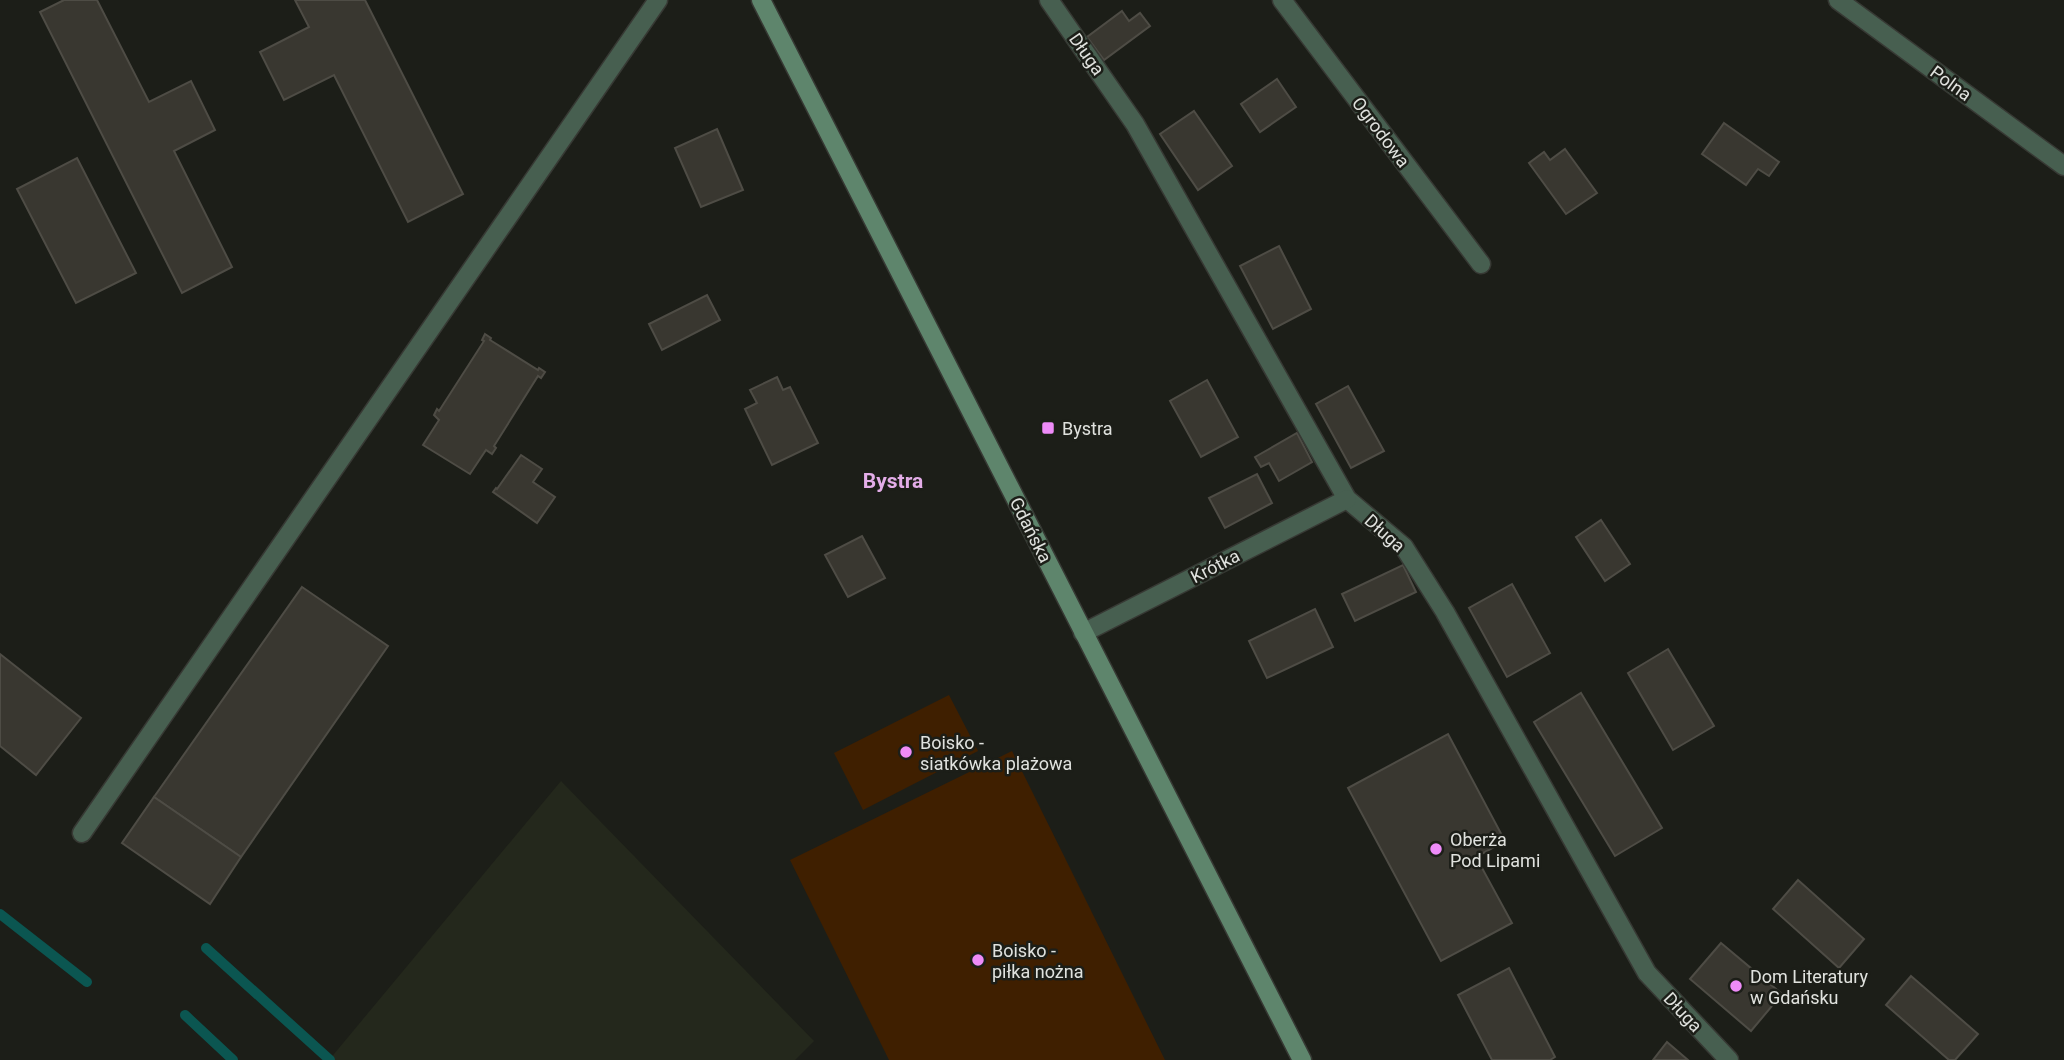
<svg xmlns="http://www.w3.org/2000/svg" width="2064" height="1060" font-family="Roboto,sans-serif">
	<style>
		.built { fill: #24281c }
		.green { fill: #3f1f00 }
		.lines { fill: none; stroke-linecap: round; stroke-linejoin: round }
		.stream { stroke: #0b5651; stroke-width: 10 }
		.building { fill: #393730; stroke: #4e4c45; stroke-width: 2 }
		.lane-casing { stroke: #373934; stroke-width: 21 }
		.street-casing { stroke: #373934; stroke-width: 21 }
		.secondary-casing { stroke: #373934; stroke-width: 21 }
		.lane { stroke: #475f50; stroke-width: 18 }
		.street { stroke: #475f50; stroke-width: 18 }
		.secondary { stroke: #5e856c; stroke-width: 18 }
		.poi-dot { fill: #ee8bf8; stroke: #1c1e18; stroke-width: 2.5 }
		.labels { text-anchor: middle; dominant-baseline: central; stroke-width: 5; stroke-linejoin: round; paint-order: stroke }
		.street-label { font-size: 18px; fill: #e0e2de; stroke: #1c1e18 }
		.poi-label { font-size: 18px; fill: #e0e2de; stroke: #1c1e18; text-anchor: start }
		.quarter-label { font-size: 21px; font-weight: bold; fill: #e3ade8; stroke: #1c1e18 }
	</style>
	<rect width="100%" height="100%" fill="#1c1e18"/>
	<path class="built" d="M561 781 814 1041 795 1060H329Z"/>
	<g class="green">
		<path d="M949 695 978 751 863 810 834 753Z"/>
		<path d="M1012 751 1165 1060H889L790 860Z"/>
	</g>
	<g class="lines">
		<g class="stream">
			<path d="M0 914 87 982"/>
			<path d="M206 948 330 1060"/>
			<path d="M185 1015 233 1060"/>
		</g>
	</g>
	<g class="building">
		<path d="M64 0H97L149 102 191 81 215 130 174 151 232 267 182 293 40 12Z"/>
		<path d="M295 0H365L463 194 408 222 334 75 284 100 260 52 309 27Z"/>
		<path d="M1122 11 1129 21 1140 13 1150 26 1104 60 1087 37Z"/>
		<path d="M1277 79 1296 107 1260 132 1241 104Z"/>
		<path d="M1194 111 1232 166 1198 190 1160 134Z"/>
		<path d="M1724 123 1779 162 1769 176 1758 169 1746 185 1702 154Z"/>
		<path d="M717 129 743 190 701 207 675 148Z"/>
		<path d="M1565 149 1597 193 1566 214 1529 163 1544 152 1550 160Z"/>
		<path d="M77 158 136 273 76 303 17 189Z"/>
		<path d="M1279 246 1311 309 1273 329 1240 266Z"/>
		<path d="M707 295 720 320 662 350 649 324Z"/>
		<path d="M485 334 491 338 490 340 538 370 539 368 545 372 541 378 538 376 494 446 496 448 492 454 486 450 470 474 423 445 439 420 434 415 437 409 439 411 484 341 482 340Z"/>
		<path d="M777 377 783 390 790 387 818 443 772 465 745 409 757 403 750 390Z"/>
		<path d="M1207 380 1238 437 1201 457 1170 401Z"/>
		<path d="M1348 386 1384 451 1351 468 1316 404Z"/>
		<path d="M1297 433 1312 462 1279 481 1269 463 1261 467 1255 457Z"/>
		<path d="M521 455 542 469 533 482 555 497 537 523 493 492 496 488 497 489Z"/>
		<path d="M1257 474 1272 503 1225 528 1209 498Z"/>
		<path d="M1601 520 1630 564 1605 581 1576 537Z"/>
		<path d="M862 536 885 578 848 597 825 555Z"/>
		<path d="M1403 565 1416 592 1355 621 1342 594Z"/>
		<path d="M1512 584 1550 653 1507 677 1469 608Z"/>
		<path d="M302 587 388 646 241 857 154 797Z"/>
		<path d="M1315 609 1333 647 1267 678 1249 641Z"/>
		<path d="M1668 649 1714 726 1673 750 1628 673Z"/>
		<path d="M0 654 81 718 36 775 0 746Z"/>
		<path d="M1581 693 1662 828 1615 856 1534 722Z"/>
		<path d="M1448 734 1505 841 1476 857 1512 923 1441 961 1348 788Z"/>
		<path d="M154 797 241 857 210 904 122 843Z"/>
		<path d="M1798 880 1864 939 1839 968 1773 909Z"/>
		<path d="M1721 943 1782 994 1751 1031 1690 979Z"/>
		<path d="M1509 968 1555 1057 1550 1060H1492L1458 995Z"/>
		<path d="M1911 976 1978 1034 1955 1060H1949L1886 1005Z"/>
		<path d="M1667 1042 1688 1060H1653Z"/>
	</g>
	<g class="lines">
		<g class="lane-casing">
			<path id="lane" d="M82 833 658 0"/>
		</g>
		<g class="street-casing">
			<g id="street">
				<path d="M1049 0 1135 124 1347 499 1404 547 1445 612 1647 973 1729 1060"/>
				<path d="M1282 0 1481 264"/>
				<path d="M1838 0 2064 166"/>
				<path d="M1083 633 1347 499"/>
			</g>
		</g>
		<g class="secondary-casing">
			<path id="secondary" d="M761 0 1302 1060"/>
		</g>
		<use href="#lane" class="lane"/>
		<use href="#street" class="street"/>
		<use href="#secondary" class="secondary"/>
	</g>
	<g class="poi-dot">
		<rect x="1041" y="421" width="14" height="14" rx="3.5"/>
		<circle cx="906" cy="752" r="7"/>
		<circle cx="1436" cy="849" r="7"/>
		<circle cx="978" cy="960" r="7"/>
		<circle cx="1736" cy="986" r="7"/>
	</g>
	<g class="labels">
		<g class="street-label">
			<text transform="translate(1087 54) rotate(55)">Długa</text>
			<text transform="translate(1951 83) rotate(36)">Polna</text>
			<text transform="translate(1381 132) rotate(53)">Ogrodowa</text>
			<text transform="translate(1031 530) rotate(63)">Gdańska</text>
			<text transform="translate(1385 533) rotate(42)">Długa</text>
			<text transform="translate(1215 566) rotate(-27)">Krótka</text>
			<text transform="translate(1683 1012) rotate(47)">Długa</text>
		</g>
		<g class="poi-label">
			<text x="1062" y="428">Bystra</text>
			<text x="920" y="742">Boisko -<tspan x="920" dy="21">siatkówka plażowa</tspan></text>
			<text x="1450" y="839">Oberża<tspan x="1450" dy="21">Pod Lipami</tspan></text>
			<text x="992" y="950">Boisko -<tspan x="992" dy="21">piłka nożna</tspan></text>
			<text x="1750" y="976">Dom Literatury<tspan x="1750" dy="21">w Gdańsku</tspan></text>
		</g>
		<g class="quarter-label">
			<text x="893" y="481">Bystra</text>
		</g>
	</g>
</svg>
